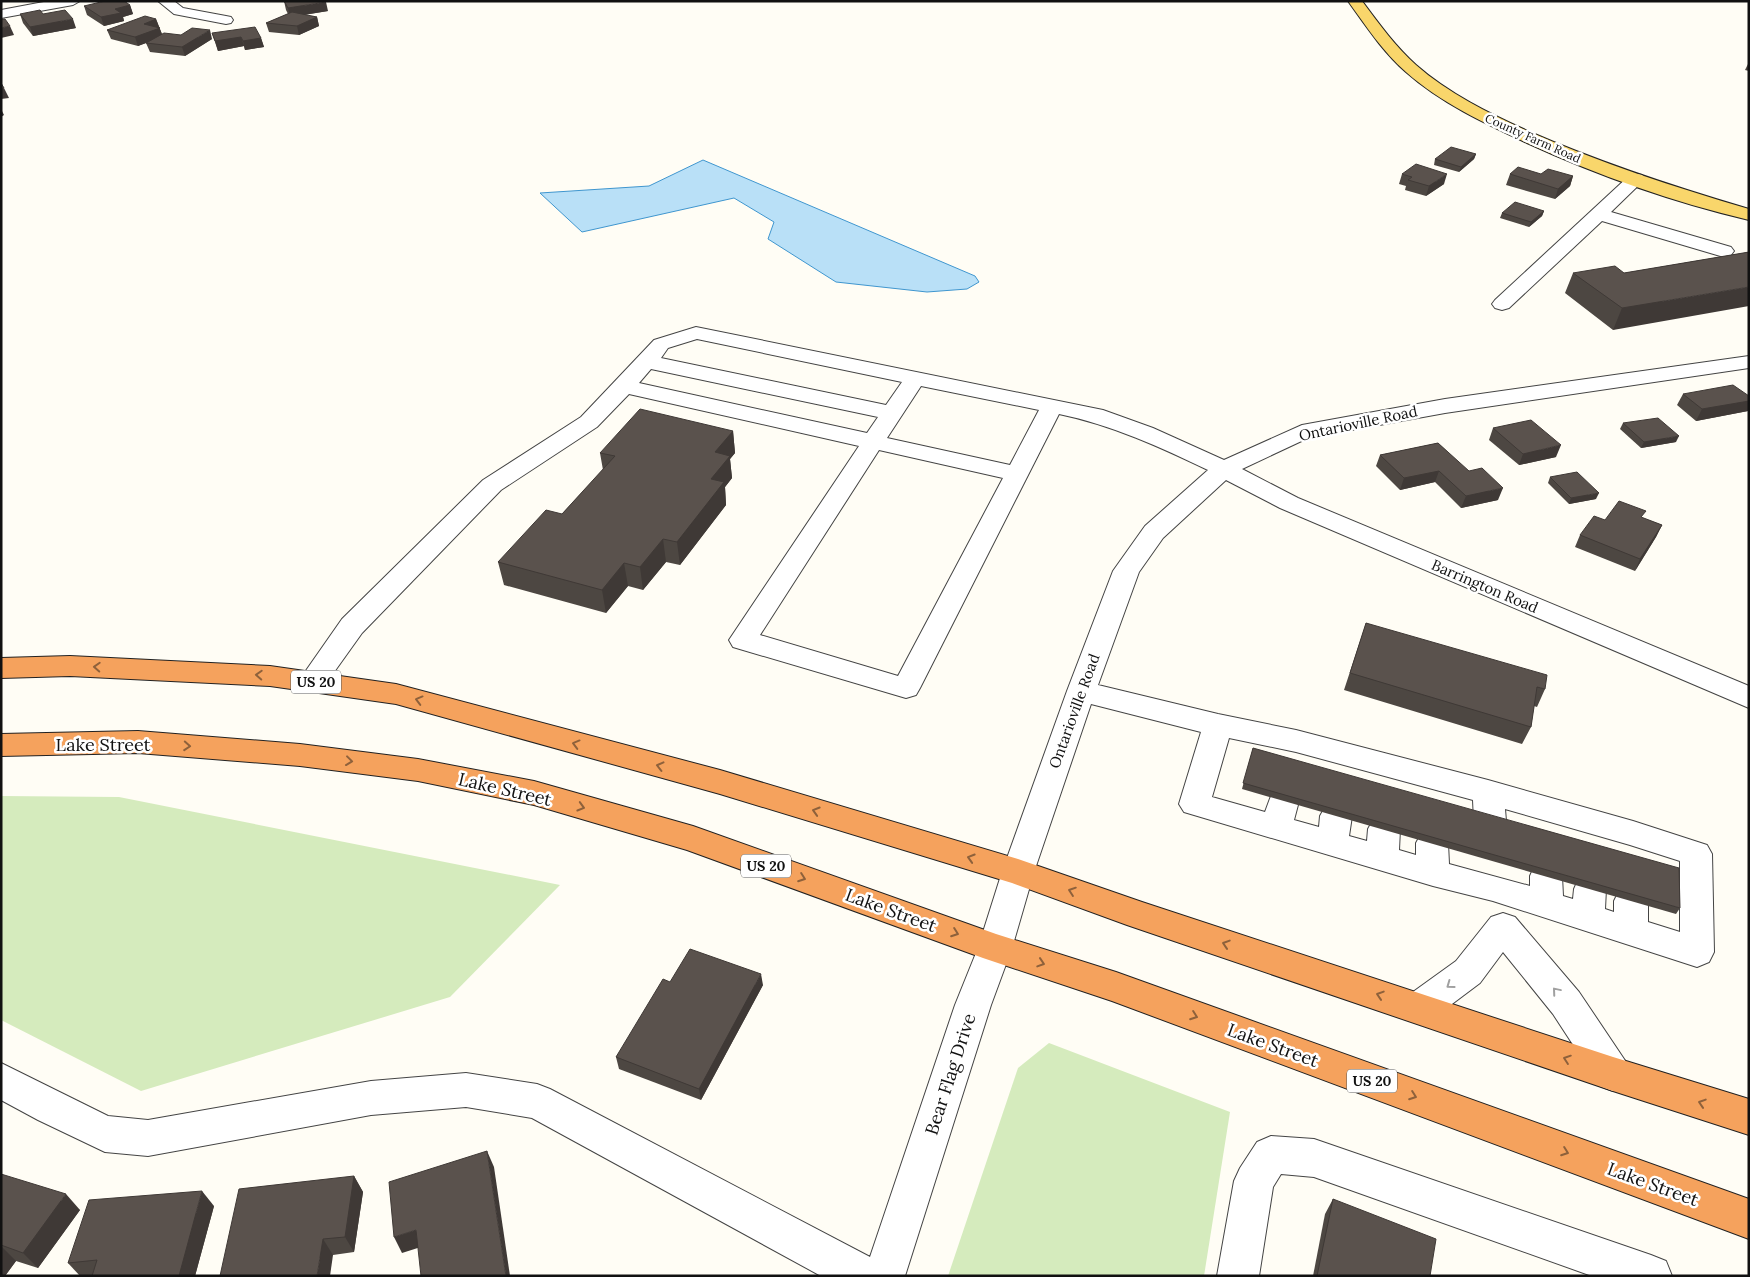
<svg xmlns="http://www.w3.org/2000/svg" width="1750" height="1277" font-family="Lora,serif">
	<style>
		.green { fill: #d5ebbd }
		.water { fill: #b9e0f7; stroke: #3f96cf }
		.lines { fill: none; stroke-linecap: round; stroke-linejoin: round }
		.minor-casing { stroke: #444; stroke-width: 2 }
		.major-casing { stroke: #222; stroke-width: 2 }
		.highway-casing { stroke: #222; stroke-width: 2 }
		.minor { fill: #fff; fill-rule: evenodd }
		.major { fill: #f9d66b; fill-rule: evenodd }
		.highway { fill: #f5a25d; fill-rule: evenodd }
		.wall { fill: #4d4742 }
		.shaded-wall { fill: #3f3936 }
		.building { fill: #5a524d; stroke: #3f3936 }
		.oneway { stroke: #8e613b }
		.oneway2 { stroke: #a0a0a0 }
		.labels { text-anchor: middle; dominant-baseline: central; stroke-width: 5; stroke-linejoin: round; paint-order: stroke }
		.far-street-label { font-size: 12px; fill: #111; stroke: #fff }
		.shield { fill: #fff; stroke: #585858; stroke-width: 1 }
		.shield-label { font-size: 14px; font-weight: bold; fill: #111 }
		.street-label { font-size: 15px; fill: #111; stroke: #fff }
		.near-street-label { font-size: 18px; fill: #111; stroke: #fff }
	</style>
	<rect width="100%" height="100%" fill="#fffdf5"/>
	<g class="green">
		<path d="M1 796 119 797 560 885 450 997 141 1091 1 1020Z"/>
		<path d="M1049 1043 1230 1112 1204 1276H948L1018 1068Z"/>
	</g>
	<path class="water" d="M703 160 975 276 979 282 967 289 927 292 836 282 768 239 774 222 734 198 582 232 540 193 649 186Z"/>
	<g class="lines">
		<g class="minor-casing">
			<g id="minor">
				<path d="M49 1H80L73 5 1 18V10Z"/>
				<path d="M158 1H174L183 8 226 16 231 17 233 20 231 23 226 24 174 14Z"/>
				<path d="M1636 174 1642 175 1645 179 1611 212 1731 247 1734 251 1731 255 1724 257 1717 255 1602 221 1509 308 1502 310 1495 308 1492 304 1495 300 1630 175Z"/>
				<path d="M696 327 1103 410 1153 428 1224 460 1302 425 1445 399 1749 356V368L1445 413 1308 438 1242 469 1298 498 1749 686V708L1280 508 1226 480 1163 538 1139 572 1098 685 1218 714 1296 730 1488 780 1633 821 1707 845 1712 854 1714 952 1709 962 1697 967 1493 901 1433 886 1184 812 1179 804 1201 732 1091 704 1034 872 1012 948 991 1005 905 1276H821L532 1118 466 1107 371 1115 148 1156 105 1152 38 1120 1 1100V1063L108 1116 148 1120 371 1081 466 1073 537 1084 550 1089 870 1257 955 1005 978 948 1002 872 1067 691 1113 571 1145 526 1208 470C1160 447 1112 425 1059 414L920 688 916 695 906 698 733 647 729 640 859 446 629 394 597 427 501 490 362 633 322 689 312 692 302 689 298 682 342 619 483 480 581 417 654 340ZM697 339 902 382 886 405 661 358 668 348ZM651 369 878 417 867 433 639 383ZM921 386 1039 410 1010 465 887 438ZM879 450 1003 478 898 676 760 635ZM1229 738 1296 752 1473 800 1474 821 1479 830 1490 833 1501 830 1506 821 1505 809 1630 845 1680 861V932L1648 922V901L1643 891 1631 887 1619 891 1614 901V912L1605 909 1606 889 1602 880 1590 876 1578 880 1574 889 1573 899 1563 896 1562 876 1558 867 1546 863 1534 867 1530 876V886L1449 864 1448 843 1443 834 1432 830 1421 834 1416 843V855L1399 850 1400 829 1395 820 1384 817 1373 820 1368 829 1367 841 1349 836 1352 816 1347 807 1336 804 1325 807 1320 816 1319 827 1294 820 1299 801 1294 793 1283 789 1272 793 1265 812 1212 797Z"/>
				<path d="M1503 913 1515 917 1579 992 1626 1062 1631 1074 1626 1086 1613 1091 1600 1086 1553 1014 1503 952 1480 983 1432 1019 1419 1024 1406 1019 1401 1008 1406 997 1456 961 1491 917Z"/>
				<path d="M1271 1136 1314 1139 1651 1255 1666 1261 1672 1276H1592L1314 1177 1281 1174 1273 1187 1259 1276H1217L1234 1181 1240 1168 1257 1142Z"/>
			</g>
		</g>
		<g class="major-casing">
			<path id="major" d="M1348 1H1362C1379 24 1395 46 1416 65 1449 94 1490 114 1530 132 1601 163 1674 187 1749 209V220C1673 202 1597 175 1527 143 1484 123 1441 103 1406 72 1383 52 1366 26 1348 1Z"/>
		</g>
		<g class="highway-casing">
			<g id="highway">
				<path d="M70 656 270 666 396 684 720 770 1018 859 1142 902 1613 1057 1749 1099V1135L1613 1091 1127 925 1012 883 720 794 396 704 270 686 70 676 1 678V658Z"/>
				<path d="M138 731 300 744 418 759 534 781 693 826 996 934 1116 972 1749 1199V1239L1112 1001 983 958 687 850 534 805 418 781 300 766 138 753 1 756V734Z"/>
			</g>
		</g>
		<use href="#minor" class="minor"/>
		<use href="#major" class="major"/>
		<use href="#highway" class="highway"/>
	</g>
	<g class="wall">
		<path d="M284 1 328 11 304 15 317 17 319 26 299 35 269 32 266 23 288 14 286 10Z"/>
		<path d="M130 5 133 14 123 17 124 21 104 26 87 15 84 6Z"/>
		<path d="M20 14H43L76 28 33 36 23 23Z"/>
		<path d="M156 19 162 34 212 39 185 56 150 52 146 43 148 42 138 46 111 39 107 30Z"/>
		<path d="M212 33 261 38 264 47 245 50 244 46 218 51Z"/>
		<path d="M1749 62V71L1745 70Z"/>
		<path d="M1476 154 1474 159 1459 172 1434 165 1435 159Z"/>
		<path d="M1402 174 1444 184 1426 196 1405 190 1406 186 1399 184Z"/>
		<path d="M1510 174H1541L1573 176 1570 186 1555 199 1506 185Z"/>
		<path d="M1544 211 1542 216 1529 227 1500 218 1502 213Z"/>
		<path d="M1749 252 1613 330 1565 293 1573 273H1624Z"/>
		<path d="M1683 394 1749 396V409L1748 411 1696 421 1677 405Z"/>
		<path d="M1623 423 1676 442 1641 448 1620 429Z"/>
		<path d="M1493 428 1556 457 1519 465 1489 440Z"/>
		<path d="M733 431 735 453 730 459 732 478 725 487 726 505 680 565 666 562 643 590 628 586 606 613 504 585 498 562 562 514 603 470 600 453Z"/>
		<path d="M1438 443 1498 500 1461 508 1435 482 1400 490 1376 466 1380 455Z"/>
		<path d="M1550 477 1596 499 1569 504 1548 483Z"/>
		<path d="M1642 518 1662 525 1656 537 1635 571 1575 547 1580 535 1605 520Z"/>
		<path d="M1366 623 1545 689 1537 707 1534 706 1531 727 1522 744 1344 690Z"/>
		<path d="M1253 748 1680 908 1676 914 1242 789Z"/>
		<path d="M670 982 763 985 701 1100 619 1069 616 1057Z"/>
		<path d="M1 1174 80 1210 38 1268 16 1261 5 1276H1Z"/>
		<path d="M354 1176 363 1192 354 1252 333 1255 220 1276Z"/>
		<path d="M1333 1199 1430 1276H1313L1325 1214Z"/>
		<path d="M214 1206 195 1276H80L68 1263Z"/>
	</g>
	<g class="shaded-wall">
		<path d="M326 2 328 11 290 17 288 8Z"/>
		<path d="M130 5 133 14 123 17 124 21 104 26 101 17 115 9Z"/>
		<path d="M317 17 319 26 299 35 297 26Z"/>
		<path d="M73 19 76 28 33 36 30 27Z"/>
		<path d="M156 19 163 37 138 46 135 37 144 24Z"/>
		<path d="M10 26 14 35 1 38V28Z"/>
		<path d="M210 30 212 39 185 56 182 47Z"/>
		<path d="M241 37 244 46 218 51 215 41Z"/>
		<path d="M261 38 264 47 245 50 243 41Z"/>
		<path d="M4 88 9 98 1 99V89Z"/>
		<path d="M1 109 4 115 1 117Z"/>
		<path d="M1476 154 1474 159 1459 172 1461 167Z"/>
		<path d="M1447 174 1444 184 1426 196 1429 186Z"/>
		<path d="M1573 176 1570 186 1555 199 1558 189Z"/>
		<path d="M1544 211 1542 216 1529 227 1531 222Z"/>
		<path d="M1749 287V306L1613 330 1622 308Z"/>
		<path d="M1749 401V409L1748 411 1696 421 1702 409Z"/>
		<path d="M733 431 735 453 730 459 732 478 725 487 726 505 680 565 677 542 715 452Z"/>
		<path d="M1679 436 1676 442 1641 448 1644 442Z"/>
		<path d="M1561 445 1556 457 1519 465 1523 454Z"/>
		<path d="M1439 471 1435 482 1400 490 1404 478Z"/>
		<path d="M1503 488 1498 500 1461 508 1466 496Z"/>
		<path d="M1599 493 1596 499 1569 504 1571 498Z"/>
		<path d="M1662 525 1656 537 1635 571 1640 559Z"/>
		<path d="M663 539 666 562 643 590 640 567Z"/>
		<path d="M624 563 628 586 606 613 602 590Z"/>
		<path d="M761 974 763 985 701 1100 699 1089Z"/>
		<path d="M487 1151 494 1167 510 1276H506Z"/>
		<path d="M354 1176 363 1192 354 1252 345 1237Z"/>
		<path d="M202 1191 214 1206 195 1276H179Z"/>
		<path d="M66 1194 80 1210 38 1268 23 1253Z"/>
		<path d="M416 1230 424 1246 402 1253 394 1237Z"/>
		<path d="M323 1239 333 1255 330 1276H317Z"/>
		<path d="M1 1246 16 1261 5 1276H1Z"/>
	</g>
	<g class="building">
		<path d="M105 1H124L130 5 115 9 121 13 101 17 84 6Z"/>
		<path d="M284 1H325L326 2 288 8Z"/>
		<path d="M40 10 43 14 65 10 73 19 30 27 20 14Z"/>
		<path d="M292 12 317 17 297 26 266 23Z"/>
		<path d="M145 16 156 19 144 24 160 28 135 37 107 30Z"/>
		<path d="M1 19H5L10 26 1 28Z"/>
		<path d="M255 27 261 38 243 41 241 37 215 41 212 33Z"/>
		<path d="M192 28 210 30 182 47 146 43 164 33 181 35Z"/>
		<path d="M1 83 4 88 1 89Z"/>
		<path d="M1451 147 1476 154 1461 167 1435 159Z"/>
		<path d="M1416 164 1447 174 1429 186 1408 180 1412 177 1402 174Z"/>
		<path d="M1518 167 1541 174 1548 169 1573 176 1558 189 1510 174Z"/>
		<path d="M1515 202 1544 211 1531 222 1502 213Z"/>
		<path d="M1749 252V287L1622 308 1573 273 1615 266 1624 273Z"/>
		<path d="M1733 385 1749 396V401L1702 409 1683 394Z"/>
		<path d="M640 409 733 431 715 452 730 456 711 479 724 482 677 542 663 539 640 567 624 563 602 590 498 562 546 510 562 514 615 456 600 453Z"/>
		<path d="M1658 418 1679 436 1644 442 1623 423Z"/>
		<path d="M1531 420 1561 445 1523 454 1493 428Z"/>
		<path d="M1438 443 1469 471 1482 468 1503 488 1466 496 1439 471 1404 478 1380 455Z"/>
		<path d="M1577 472 1599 493 1571 498 1550 477Z"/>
		<path d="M1619 501 1646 511 1641 517 1662 525 1640 559 1580 535 1594 516 1605 520Z"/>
		<path d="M1366 623 1547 675 1545 689 1537 687 1531 727 1350 673Z"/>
		<path d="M1253 748 1679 868 1680 908 1243 783Z"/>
		<path d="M690 949 761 974 699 1089 616 1057 663 979 670 982Z"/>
		<path d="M487 1151 506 1276H421L416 1230 394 1237 389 1182Z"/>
		<path d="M1 1174 66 1194 23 1253 1 1245Z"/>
		<path d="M354 1176 345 1237 323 1239 317 1276H220L239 1189Z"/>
		<path d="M202 1191 179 1276H92L97 1260 68 1263 89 1200Z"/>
		<path d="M1333 1199 1436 1239 1430 1276H1317Z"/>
	</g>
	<defs><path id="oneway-chevron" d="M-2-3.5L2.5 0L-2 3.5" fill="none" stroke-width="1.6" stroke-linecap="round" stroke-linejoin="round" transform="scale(1.25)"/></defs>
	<g class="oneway">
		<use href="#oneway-chevron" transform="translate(97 667) rotate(-177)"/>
		<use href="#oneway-chevron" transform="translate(259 675) rotate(-177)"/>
		<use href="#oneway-chevron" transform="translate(419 700) rotate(-165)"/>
		<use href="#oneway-chevron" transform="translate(576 744) rotate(-165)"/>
		<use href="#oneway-chevron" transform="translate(187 746) rotate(4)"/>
		<use href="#oneway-chevron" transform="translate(349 761) rotate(7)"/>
		<use href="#oneway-chevron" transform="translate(660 766) rotate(-166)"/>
		<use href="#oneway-chevron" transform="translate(581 807) rotate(16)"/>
		<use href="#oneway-chevron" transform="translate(816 811) rotate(-163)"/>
		<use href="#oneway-chevron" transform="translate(971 858) rotate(-163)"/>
		<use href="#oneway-chevron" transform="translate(802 878) rotate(20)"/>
		<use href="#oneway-chevron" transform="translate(1072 891) rotate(-161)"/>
		<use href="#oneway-chevron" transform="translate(955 933) rotate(20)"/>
		<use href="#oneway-chevron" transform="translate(1226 944) rotate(-162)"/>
		<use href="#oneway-chevron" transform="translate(1041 963) rotate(18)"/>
		<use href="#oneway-chevron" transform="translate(1380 995) rotate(-162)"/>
		<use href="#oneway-chevron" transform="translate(1194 1016) rotate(20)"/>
		<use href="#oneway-chevron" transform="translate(1567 1059) rotate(-161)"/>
		<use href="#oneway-chevron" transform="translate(1413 1096) rotate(20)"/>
		<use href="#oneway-chevron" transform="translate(1702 1103) rotate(-162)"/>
		<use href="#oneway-chevron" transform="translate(1565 1152) rotate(20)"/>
	</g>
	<g class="oneway2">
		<use href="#oneway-chevron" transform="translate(1450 985) rotate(144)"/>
		<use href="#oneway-chevron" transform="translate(1556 991) rotate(-130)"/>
	</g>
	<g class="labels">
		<g class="far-street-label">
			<text transform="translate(1533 138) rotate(24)">County Farm Road</text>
		</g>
		<g class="shield">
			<rect x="291" y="670.5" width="50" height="23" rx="4"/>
			<rect x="741" y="854.5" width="50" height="23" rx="4"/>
			<rect x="1347" y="1069.5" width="50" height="23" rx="4"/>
		</g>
		<g class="shield-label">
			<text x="316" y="682">US 20</text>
			<text x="766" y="866">US 20</text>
			<text x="1372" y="1081">US 20</text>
		</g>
		<g class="street-label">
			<text transform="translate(1358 423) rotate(-12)">Ontarioville Road</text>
			<text transform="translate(1485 586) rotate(23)">Barrington Road</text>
			<text transform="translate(1074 711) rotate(-70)">Ontarioville Road</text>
		</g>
		<g class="near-street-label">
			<text x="103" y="744">Lake Street</text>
			<text transform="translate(505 789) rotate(13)">Lake Street</text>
			<text transform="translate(891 910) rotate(20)">Lake Street</text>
			<text transform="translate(1273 1045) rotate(20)">Lake Street</text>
			<text transform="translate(950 1074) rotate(-72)">Bear Flag Drive</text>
			<text transform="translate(1653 1184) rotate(20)">Lake Street</text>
		</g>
	</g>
	<rect width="1750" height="1277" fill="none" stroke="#111111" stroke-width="5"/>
</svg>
